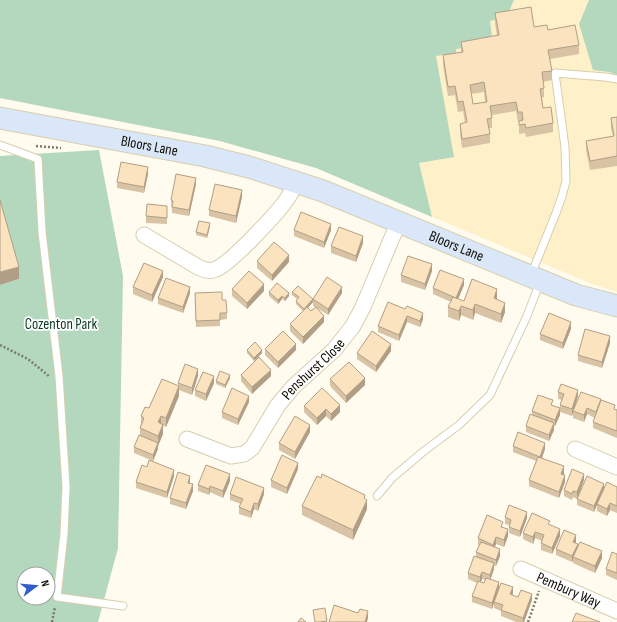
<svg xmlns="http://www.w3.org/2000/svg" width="617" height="622" font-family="'Sofia Sans Condensed',sans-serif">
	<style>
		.built { fill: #fef1c9 }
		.green { fill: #b3d8be; fill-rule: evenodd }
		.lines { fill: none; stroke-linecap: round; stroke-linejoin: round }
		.lane-casing { stroke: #d8ceae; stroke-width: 9 }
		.street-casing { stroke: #d8ceae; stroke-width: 17 }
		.secondary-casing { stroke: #d8ceae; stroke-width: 23 }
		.path { stroke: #7c796e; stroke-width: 2.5; stroke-dasharray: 2 2; stroke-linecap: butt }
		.lane { stroke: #fff; stroke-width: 7 }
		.street { stroke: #fff; stroke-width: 15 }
		.secondary { stroke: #d9e7f9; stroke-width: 21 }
		.wall { fill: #d8c3a4; fill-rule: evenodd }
		.shaded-wall { fill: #b09f86 }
		.building { fill: #fbe3bf; stroke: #b09f86; fill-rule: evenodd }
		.labels { text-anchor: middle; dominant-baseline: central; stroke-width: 3.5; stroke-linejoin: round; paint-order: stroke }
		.street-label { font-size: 15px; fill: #110e04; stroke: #fff }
		.park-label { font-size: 15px; fill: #0c3b21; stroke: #fff }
	</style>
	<rect width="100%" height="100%" fill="#fffbee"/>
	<path class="built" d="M0 0H617V292L592 284 316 168 220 141 0 98Z"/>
	<g class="green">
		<path d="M0 0H514L506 18 490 21 492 37 487 45 456 49V53L436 56 454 157 419 163 432 217 316 168 220 141 0 98Z"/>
		<path d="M589 0H617V75L609 72 593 70 579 24Z"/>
		<path d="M99 150 123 276 118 548 98 622H0V285L19 279 0 213V156ZM24 574H48V598H24Z"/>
	</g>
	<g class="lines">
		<g class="lane-casing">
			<g id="lane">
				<path d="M0 145 38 159 42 232 59 376 66 487 64 534 57 597 123 606"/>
				<path d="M531 275 556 213 562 196 566 181 565 147 555 73 605 77 617 79"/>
				<path d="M377 496 392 478 424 451 459 425 490 395 527 316 540 282"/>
			</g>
		</g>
		<g class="street-casing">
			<g id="street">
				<path d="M144 235 198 267C204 270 210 272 216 269 231 263 280 211 289 196 292 191 294 186 296 182"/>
				<path id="s1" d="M187 439 231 456 244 454 252 448 278 405 294 386 334 350 353 326 363 307 399 221"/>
				<path d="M575 449 617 467"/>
				<path id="s2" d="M521 569 617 611"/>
			</g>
		</g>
		<g class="secondary-casing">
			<g id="secondary">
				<path id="s3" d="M0 118 205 156 249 167 323 191 576 295 617 306"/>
			</g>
		</g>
		<g class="path">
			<path d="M36 146 61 148"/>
			<path d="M0 345 28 359 50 377"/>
			<path d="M52 622 55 607"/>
			<path d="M528 622 539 591"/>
		</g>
		<use href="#lane" class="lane"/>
		<use href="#street" class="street"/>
		<use href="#secondary" class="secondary"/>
	</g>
	<g class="wall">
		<path d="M495 13 534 27 548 30 579 45V54L550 59 552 71V80L543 82 544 88V97L542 98 543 108 553 123V132L526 137 525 133 519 134V122H518L516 111 492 115V128H489L490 134V143L462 148 460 133V124L465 123 463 111 458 112 455 95 448 96 443 65V55L461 52V42L497 36 495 23ZM484 92 485 102 473 104 471 94Z"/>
		<path d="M617 117V166L590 170 586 150V141L613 136 611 128V118Z"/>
		<path d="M148 174 144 193 117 188V182Z"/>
		<path d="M196 184 189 216 172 213 171 200Z"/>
		<path d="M242 197 236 223 209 216V210Z"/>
		<path d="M167 212V224L146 223V216Z"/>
		<path d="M210 226 207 238 196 235V232Z"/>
		<path d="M294 230H331L324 248 294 236Z"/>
		<path d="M363 243 356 262 331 253V246Z"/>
		<path d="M257 261 289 262 272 281 257 268Z"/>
		<path d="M432 271 425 290 401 282V275Z"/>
		<path d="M163 277 152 302 133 294V287Z"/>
		<path d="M464 285 458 299 464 301 497 298V299L505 312 501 323 475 313 473 320 461 315 459 321 448 317V307L451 302 433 294V288Z"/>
		<path d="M232 289 264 291 247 309 232 296Z"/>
		<path d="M269 292 289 296 285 301 282 299 278 304 269 296Z"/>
		<path d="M292 292 313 302 308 308 311 311 315 307 313 306V299L342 293 328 315 317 308 324 322 303 344 290 331V324L303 311 296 304V301L297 299 292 295Z"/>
		<path d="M190 293 183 313 158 304V298Z"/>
		<path d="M195 300H222L227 313V319L220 320V326L196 327Z"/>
		<path d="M388 302 423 319 420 327 407 322 399 341 378 332V326Z"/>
		<path d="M571 329 563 349 540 340V334Z"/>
		<path d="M610 343 602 368 578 361V355Z"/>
		<path d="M265 349 296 350 278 368 265 355Z"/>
		<path d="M247 350 262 353 254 361 247 353Z"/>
		<path d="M391 351 376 372 357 359V353Z"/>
		<path d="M241 375 271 376 252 394 241 381Z"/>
		<path d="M198 376 192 395 179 390V396L166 427 163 426V434L158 446V449L153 461 134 453V447L140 435V428L141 425V416L149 408 178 386V383Z"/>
		<path d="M230 378 225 388 216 384V381Z"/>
		<path d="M330 379 365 385 346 403 330 386Z"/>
		<path d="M214 383 206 401 195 396V390Z"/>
		<path d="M558 392 578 396 572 416 560 412V405L562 400 558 399Z"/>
		<path d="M249 402 238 425 222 418V412Z"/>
		<path d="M601 402 617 410V438L593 428V422L595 418 587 414 584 422 573 418V411Z"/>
		<path d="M304 406 340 412 331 421 326 416 317 425 304 412Z"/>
		<path d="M553 406 560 415 555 426H554V430L549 441 526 432V426L532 415V411Z"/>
		<path d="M310 432 295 459 279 450V443Z"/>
		<path d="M513 446 545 449 542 458 564 473V475L565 482 559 498 529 486V480L536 461 513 452Z"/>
		<path d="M298 469 287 494 271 487V480Z"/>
		<path d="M174 476 167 498 136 488V482Z"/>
		<path d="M584 480 577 499 573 497 572 500 564 496V490Z"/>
		<path d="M230 481 223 498 210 492 209 495 198 491V485Z"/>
		<path d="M190 482 189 483 193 491 186 509 170 504V498Z"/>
		<path d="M617 487V513L610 510 607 516 597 511V506L594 512 577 505V499L604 489Z"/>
		<path d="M230 494H264L258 511 254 509 251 518 239 514V507L241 504 230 500Z"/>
		<path d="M365 499 367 509 353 540 302 515V506Z"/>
		<path d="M505 517 527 518 520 537 509 533V525L505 524Z"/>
		<path d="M550 525 560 536 552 554 541 550V543L542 541 535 538 533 544 523 539V533Z"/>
		<path d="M503 527 508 536 504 547 496 544 495 547 500 556 496 566H494V569L490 579 499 588 513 593 512 595 518 597 532 600 524 622H516L501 616V611L494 608V602L492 609 472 602V596L477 583 468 579V573L476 557V552L479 545H478V538ZM482 579 486 580 484 583 481 582Z"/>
		<path d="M576 542 575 543 578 547 602 558 595 573 573 563V560L572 562 556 555V549Z"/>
		<path d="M617 554V580L606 575V569Z"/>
		<path d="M313 610 327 621V622H315Z"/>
	</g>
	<g class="shaded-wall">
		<path d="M148 167V174L144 193V187Z"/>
		<path d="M196 178V184L189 216V210Z"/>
		<path d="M242 190V197L236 223V216Z"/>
		<path d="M210 223V226L207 238V235Z"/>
		<path d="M331 224V230L324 248V242Z"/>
		<path d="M363 236V243L356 262V256Z"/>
		<path d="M289 255V262L272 281V275Z"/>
		<path d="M432 264V271L425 290V284Z"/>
		<path d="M19 267V279L0 285V272Z"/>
		<path d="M163 271V277L152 302V295Z"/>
		<path d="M464 279V285L456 304V298Z"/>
		<path d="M264 284V291L247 309V303Z"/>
		<path d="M190 287V293L183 313V307Z"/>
		<path d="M342 287V293L328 315V309Z"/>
		<path d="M497 289V298L494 308V298Z"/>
		<path d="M289 293V296L285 301V298Z"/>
		<path d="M282 296V299L278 304V300Z"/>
		<path d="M313 299V302L304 312V309Z"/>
		<path d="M505 303V312L501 323V314Z"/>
		<path d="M475 304V313L473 320V310Z"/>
		<path d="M461 306V315L459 321V311Z"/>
		<path d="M423 313V319L420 327V321Z"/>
		<path d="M324 316V322L303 344V337Z"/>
		<path d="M407 316V322L399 341V335Z"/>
		<path d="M571 322V329L563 349V343Z"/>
		<path d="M610 336V343L602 368V362Z"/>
		<path d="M296 344V350L278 368V362Z"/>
		<path d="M391 344V351L376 372V366Z"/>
		<path d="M262 350V353L254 361V358Z"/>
		<path d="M198 369V376L192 395V388Z"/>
		<path d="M271 370V376L252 394V387Z"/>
		<path d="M230 375V378L225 388V385Z"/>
		<path d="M214 376V383L206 401V394Z"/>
		<path d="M365 378V385L346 403V396Z"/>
		<path d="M179 386V396L166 427V418Z"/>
		<path d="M578 390V396L572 416V409Z"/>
		<path d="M249 396V402L238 425V419Z"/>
		<path d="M601 399V406L596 418V412Z"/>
		<path d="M340 405V412L331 421V414Z"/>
		<path d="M560 408V415L555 426V420Z"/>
		<path d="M587 408V414L584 422V415Z"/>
		<path d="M326 409V416L317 425V418Z"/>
		<path d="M161 416V425L158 422Z"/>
		<path d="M554 423V430L549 441V435Z"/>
		<path d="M163 425V434L158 446V436Z"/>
		<path d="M310 425V432L295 459V452Z"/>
		<path d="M158 443V449L153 461V455Z"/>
		<path d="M545 443V449L540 463V457Z"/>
		<path d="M298 463V469L287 494V488Z"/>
		<path d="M564 466V473L561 480V474Z"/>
		<path d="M174 470V476L167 498V492Z"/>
		<path d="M230 474V481L223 498V491Z"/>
		<path d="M584 474V480L577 499V492Z"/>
		<path d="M565 475V482L559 498V492Z"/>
		<path d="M190 476V482L188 489V483Z"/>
		<path d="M193 484V491L186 509V503Z"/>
		<path d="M604 484V490L597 504 594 512V506Z"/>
		<path d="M210 486V492L209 495V489Z"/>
		<path d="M264 488V494L258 511V504Z"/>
		<path d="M367 500V509L353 540V530Z"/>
		<path d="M254 503V509L251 518V512Z"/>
		<path d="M610 503V510L607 516V509Z"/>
		<path d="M527 512V518L520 537V531Z"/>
		<path d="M508 529V536L504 547V540Z"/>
		<path d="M560 529V536L552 554V548Z"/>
		<path d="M535 532V538L533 544V537Z"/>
		<path d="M576 535V542L573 548V542Z"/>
		<path d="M496 537V544L493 552V545Z"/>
		<path d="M578 544V550L573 557V560L572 562V556Z"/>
		<path d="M500 549V556L496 566V560Z"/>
		<path d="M602 551V558L595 573V566Z"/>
		<path d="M494 563V569L490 581V575Z"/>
		<path d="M482 572V579L480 584V577Z"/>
		<path d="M499 582V589L492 609V603Z"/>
		<path d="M513 587V593L510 601V594Z"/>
		<path d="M532 594V600L524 622H523V618Z"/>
		<path d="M368 611V618L367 622H365Z"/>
	</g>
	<g class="building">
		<path d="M531 7 534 27 547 25 548 30 575 25 579 45 548 50 552 71 542 72 544 88 540 89 543 108 551 107 553 123 526 128 525 124 519 125V121L523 120 522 112H518L516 102 490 106 492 118 487 119 490 134 462 139 460 124 467 122 463 101 458 102 455 86 448 87 443 55 463 52 461 42 499 35 495 13ZM484 82 487 102 473 104 470 85Z"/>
		<path d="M617 117V156L590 161 586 141 614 136 611 118Z"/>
		<path d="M121 162 148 167 144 187 117 182Z"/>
		<path d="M176 174 196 178 189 210 172 207 173 201 171 200Z"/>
		<path d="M215 184 242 190 236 216 209 210Z"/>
		<path d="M0 200 19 267 0 272Z"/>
		<path d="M147 204 167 206V218L146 216Z"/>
		<path d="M301 212 331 224 324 242 294 230Z"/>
		<path d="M199 221 210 223 207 235 196 232Z"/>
		<path d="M339 227 363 236 356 256 331 246Z"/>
		<path d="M274 242 289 255 272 275 257 261Z"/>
		<path d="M408 256 432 264 425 284 401 275Z"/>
		<path d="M144 263 163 271 152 295 133 287Z"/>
		<path d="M440 270 464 279 456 298 433 288Z"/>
		<path d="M249 271 264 284 247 303 232 289Z"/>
		<path d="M327 277 342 287 328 309 313 299Z"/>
		<path d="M166 278 190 287 183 307 158 298Z"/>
		<path d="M472 279 497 289 494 298 505 303 501 314 475 304 473 310 461 306 459 311 448 307 453 297 464 301Z"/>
		<path d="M277 283 289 293 285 298 282 296 278 300 269 292Z"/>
		<path d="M298 286 313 299 304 309 296 301 299 297 292 292Z"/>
		<path d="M222 292V300H226L227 313H220V320L196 321 195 293Z"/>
		<path d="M388 302 405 309 407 306 423 313 420 321 407 316 399 335 378 326Z"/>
		<path d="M307 307 311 311 316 307 324 316 303 337 290 324Z"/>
		<path d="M549 313 571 322 563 343 540 334Z"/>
		<path d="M585 329 610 336 602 362 578 355Z"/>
		<path d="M283 331 296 344 278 362 265 349Z"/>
		<path d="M372 331 391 344 376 366 357 353Z"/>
		<path d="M255 342 262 350 254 358 247 350Z"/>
		<path d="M259 357 271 370 252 387 241 375Z"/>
		<path d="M349 362 365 378 346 396 330 379Z"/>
		<path d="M185 364 198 369 192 388 178 383Z"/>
		<path d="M220 371 230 375 225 385 216 381Z"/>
		<path d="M203 372 214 376 206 394 195 390Z"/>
		<path d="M162 379 179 386 166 418 161 416 158 422 163 425 158 436 140 428 144 418 141 416 145 407 149 408Z"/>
		<path d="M561 384 578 390 572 409 560 405 564 394 558 392Z"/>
		<path d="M232 388 249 396 238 419 222 412Z"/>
		<path d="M322 388 340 405 331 414 326 409 317 418 304 406Z"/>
		<path d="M581 392 601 399 596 412 587 408 584 415 573 411Z"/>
		<path d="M538 395 553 400 551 405 560 408 555 420 532 411Z"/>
		<path d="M601 400 615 405 614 409 617 410V431L593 422Z"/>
		<path d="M530 414 554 423 549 435 526 426Z"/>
		<path d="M295 416 310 425 295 452 279 443Z"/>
		<path d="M518 432 545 443 540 457 513 446Z"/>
		<path d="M139 435 158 443 153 455 134 447Z"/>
		<path d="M282 455 298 463 287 488 271 480Z"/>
		<path d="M538 457 564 466 561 474 565 475 559 492 529 480Z"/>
		<path d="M149 460 174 470 167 492 136 482 142 465 147 467Z"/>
		<path d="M206 465 230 474 223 491 210 486 209 489 198 485Z"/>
		<path d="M572 469 584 474 577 492 573 491 572 494 564 490Z"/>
		<path d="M178 472 190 476 188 483 193 484 186 503 170 498Z"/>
		<path d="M322 474 365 495 364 498 367 500 353 530 302 506 317 476 321 478Z"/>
		<path d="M587 476 604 484 594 506 577 499Z"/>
		<path d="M236 477 264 488 258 504 254 503 251 512 239 507 243 499 230 494Z"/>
		<path d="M607 482 617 487V506L610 503 607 509 597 504Z"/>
		<path d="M509 505 527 512 520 531 509 527 511 520 505 517Z"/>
		<path d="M532 513 550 521 548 524 560 529 552 548 541 543 544 535 535 532 533 537 523 533Z"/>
		<path d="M487 515 503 522 501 527 508 529 504 540 496 537 493 545 478 538Z"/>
		<path d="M564 530 576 535 573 542 578 544 572 556 556 549Z"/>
		<path d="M481 542 500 549 496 560 476 552Z"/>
		<path d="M580 542 602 551 595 566 573 557Z"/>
		<path d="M612 552 617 554V573L606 569Z"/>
		<path d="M474 556 494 563 490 575 482 572 480 577 468 573Z"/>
		<path d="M486 578 499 582 492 603 472 596 478 581 484 583Z"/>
		<path d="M501 583 513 587 510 594 518 597 521 590 532 594 523 618 501 610 503 605 494 602Z"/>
		<path d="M334 605 358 613 360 609 368 611 365 622H329Z"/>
		<path d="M325 608 327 621 320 622H315L313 610Z"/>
		<path d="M576 613 600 622H572Z"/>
		<path d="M301 618 306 622H298Z"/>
	</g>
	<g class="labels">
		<g class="street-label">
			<text stroke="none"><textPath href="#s3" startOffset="152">Bloors Lane</textPath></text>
			<text stroke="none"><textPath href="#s3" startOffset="476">Bloors Lane</textPath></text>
			<text stroke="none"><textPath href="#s1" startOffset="171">Penshurst Close</textPath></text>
			<text stroke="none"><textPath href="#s2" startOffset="52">Pembury Way</textPath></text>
		</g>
		<g class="park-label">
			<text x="61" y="324">Cozenton Park</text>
		</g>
	</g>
	<g transform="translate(36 586) rotate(74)"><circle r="19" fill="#ffffff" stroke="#a09f9b"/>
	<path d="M0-3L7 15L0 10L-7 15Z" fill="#315dcd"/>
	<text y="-6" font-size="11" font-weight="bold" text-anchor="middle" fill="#110e04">N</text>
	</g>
</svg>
